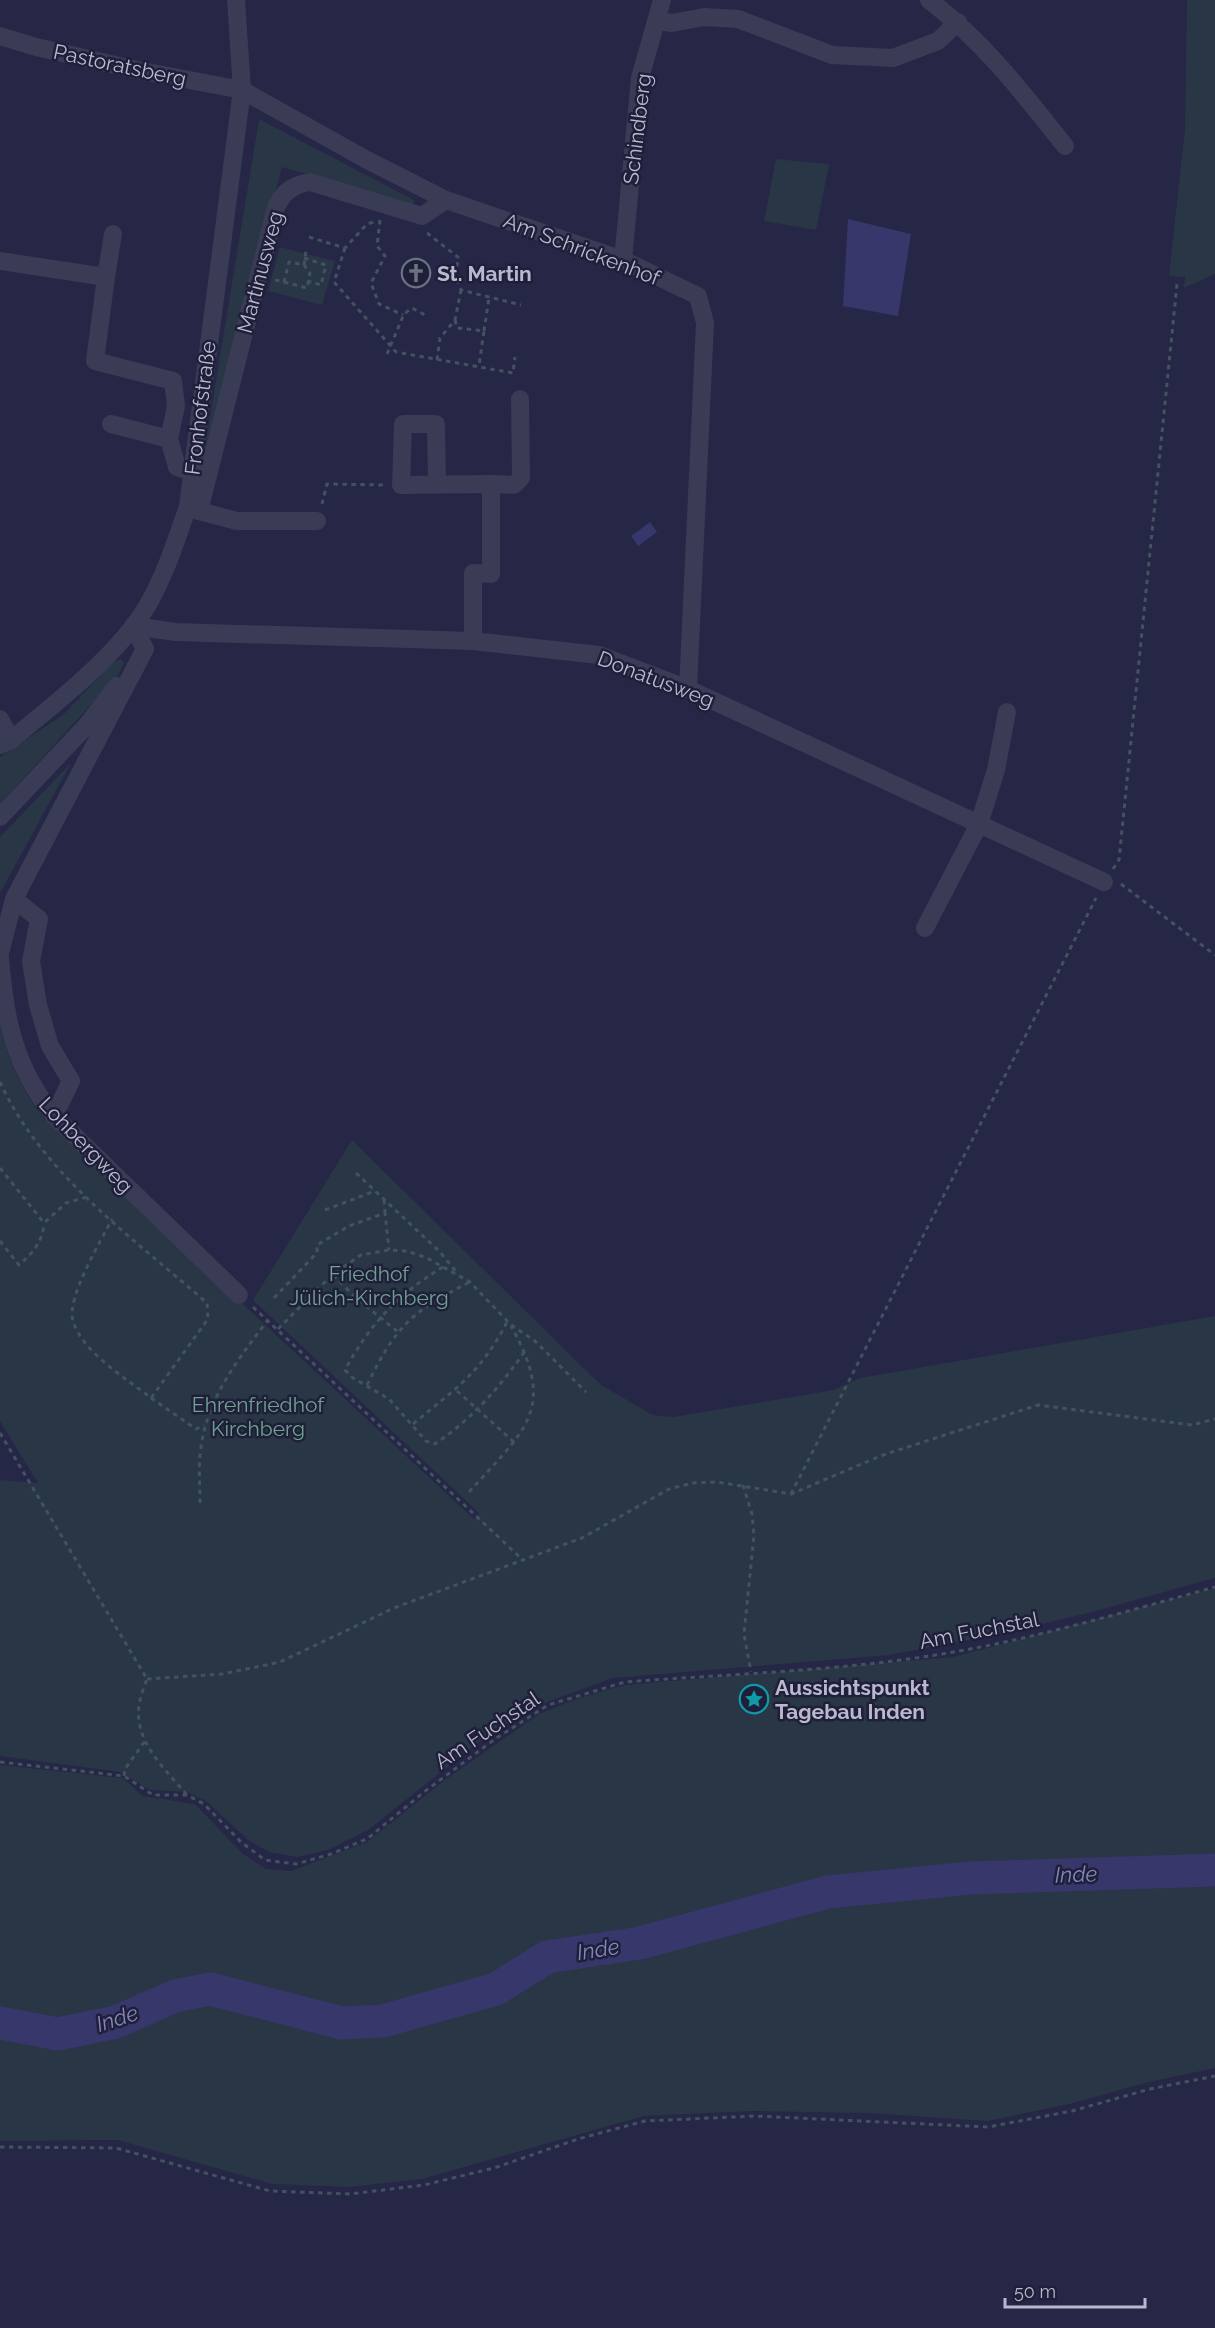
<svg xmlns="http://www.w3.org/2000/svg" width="1215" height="2328" font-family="Raleway,sans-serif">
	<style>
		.green { fill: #283646 }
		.water { fill: #37376b }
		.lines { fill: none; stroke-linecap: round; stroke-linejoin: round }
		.river { stroke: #37376b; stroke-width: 33 }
		.path { stroke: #435260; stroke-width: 3; stroke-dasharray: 4.5 4.5; stroke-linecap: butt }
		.minor { stroke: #3a3b55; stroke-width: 18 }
		.labels { text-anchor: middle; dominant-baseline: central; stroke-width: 5; stroke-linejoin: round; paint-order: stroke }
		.street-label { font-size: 21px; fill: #b9b8ce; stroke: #1f1f3a }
		.poi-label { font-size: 21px; font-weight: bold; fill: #b9b8ce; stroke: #1f1f3a; text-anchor: start }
		.park-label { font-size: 21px; fill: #6ea18e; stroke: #1f1f3a }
		.water-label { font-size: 22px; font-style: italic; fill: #8586bb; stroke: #1f1f3a }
	</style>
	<rect width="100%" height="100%" fill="#262646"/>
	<g class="green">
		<path d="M1187 0H1215V274L1184 288 1185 277 1169 276 1185 128Z"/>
		<path d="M259 119 414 200 413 206 282 167 201 472Z"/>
		<path d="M776 159 829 164 816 230 764 221Z"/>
		<path d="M280 247 335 261 322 305 268 291Z"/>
		<path d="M121 659 124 663 118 675 0 804V757L64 714 113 662Z"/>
		<path d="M71 763 0 893V837Z"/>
		<path d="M0 1021C6 1058 22 1090 44 1119L474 1519 479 1513 253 1300 352 1140 601 1385 653 1415 673 1417 833 1390 860 1378 1215 1316V1578L1092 1612 1000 1634 890 1655 612 1678 542 1704 485 1737 368 1830 328 1850 297 1857 269 1852 248 1840 206 1801 187 1792 150 1790 120 1772 0 1756V1480L38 1483 0 1421Z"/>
		<path d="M1215 1588V2068L1149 2082 1069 2104 988 2121 869 2113 754 2111 644 2116 422 2179 349 2187 272 2184 118 2140 0 2141V1765L123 1778 143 1796 195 1804 243 1854 266 1869 291 1871 367 1842 446 1779 539 1714 573 1700 624 1685 953 1657Z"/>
	</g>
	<g class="water">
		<path d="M848 219 911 234 898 316 843 306Z"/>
		<path d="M650 522 657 532 638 546 631 536Z"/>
	</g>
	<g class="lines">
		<path class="river" d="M0 2023 58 2034 116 2022 175 1996 210 1989 342 2023 383 2021 496 1989 547 1957 640 1943 828 1892 970 1878 1215 1870"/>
		<g class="path">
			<path d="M380 220 377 246 385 256 371 283 379 304 403 315"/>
			<path d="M427 233 459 258 455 273 461 290 521 305"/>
			<path d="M309 237 345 248 367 224 377 221"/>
			<path d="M345 248 334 282 396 352 513 373 515 357"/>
			<path d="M304 258 326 265 321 285 308 281"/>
			<path d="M275 280 284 282 289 262 304 265 306 250"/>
			<path d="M284 282 307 288 310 273 304 265"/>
			<path d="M455 320 457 328 484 331 479 365"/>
			<path d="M484 331 489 298"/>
			<path d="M387 354 404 314 412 308 427 316"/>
			<path d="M437 360 440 338 455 320 461 290"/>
			<path d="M322 504 327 484 384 485"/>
			<path d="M1113 869 1119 860 1177 284"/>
			<path d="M1121 884 1215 955"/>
			<path d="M0 1082C42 1174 133 1238 207 1303L208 1319 151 1398C127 1379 82 1352 73 1321 66 1298 101 1241 112 1219"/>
			<path d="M0 1168 44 1223 66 1203 87 1197"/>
			<path d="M356 1173 440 1252 458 1274"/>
			<path d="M384 1200 385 1213"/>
			<path d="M325 1210 375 1191"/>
			<path d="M0 1241 19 1265C33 1253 43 1241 44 1223"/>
			<path d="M443 1267C398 1294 370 1324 345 1370L353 1378 389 1399 426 1441 435 1444C472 1419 500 1387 525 1351"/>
			<path d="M333 1275 356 1298 397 1331"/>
			<path d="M274 1298 312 1258 317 1252V1245L349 1226 385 1213 389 1250"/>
			<path d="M253 1307 523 1560"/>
			<path d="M278 1329 332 1275 361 1255 389 1250 407 1251 427 1258 470 1282 510 1324 535 1341 586 1392"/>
			<path d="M367 1385C396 1326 412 1311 470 1282"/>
			<path d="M457 1391 514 1442"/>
			<path d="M151 1398 196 1429 204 1425"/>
			<path d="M413 1424C456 1388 480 1374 507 1322"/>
			<path d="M0 1433 147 1679C144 1687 140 1697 139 1706 134 1742 166 1770 187 1795"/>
			<path d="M743 1485 752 1514 754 1535 744 1634 751 1672"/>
			<path d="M469 1492C525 1430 558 1409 511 1326"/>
			<path d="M791 1494 1096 898"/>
			<path d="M200 1503C200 1484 198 1465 201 1447 208 1397 238 1359 268 1320"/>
			<path d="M147 1679 222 1674 280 1662 394 1608 582 1538 669 1489 693 1483 717 1482 791 1494 883 1455 1038 1405 1192 1425 1215 1419"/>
			<path d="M0 1762 124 1776 153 1795H187L204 1804 241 1842 265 1860 296 1864 331 1854 367 1839 424 1792 495 1739 548 1705 625 1682C730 1674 837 1671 942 1654 1034 1639 1124 1612 1215 1587"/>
			<path d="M124 1776 125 1769 145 1741"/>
			<path d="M0 2147 116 2148 270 2191 350 2194 424 2185 494 2168 578 2139 645 2121 755 2116 988 2127 1072 2111 1150 2089 1215 2076"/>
		</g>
		<g class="minor">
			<path d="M929 0C983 41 1023 93 1065 146"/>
			<path d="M657 21 672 23 704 17 738 19 832 55 893 58 938 41 958 22"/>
			<path d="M0 36 36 47 137 70 242 90 367 160 446 200 623 260 698 296 705 323 688 689"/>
			<path d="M623 260 640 78 662 0"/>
			<path d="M0 261 106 277 113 234"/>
			<path d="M106 277 95 361 173 381 176 406 169 439"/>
			<path d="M111 424 169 439 177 467 192 472"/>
			<path d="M437 484 436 424H403L401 485 491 484V574L473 573V641"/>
			<path d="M491 484 514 485 521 478 520 399"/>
			<path d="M188 506 199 511 276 207C284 191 293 185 310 182L422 216 446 200"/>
			<path d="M199 511 237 521H317"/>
			<path d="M133 626 176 632 473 641 599 655 688 689 1104 882"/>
			<path d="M0 719 11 740"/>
			<path d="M0 745 11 740C53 705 99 670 133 627 160 592 174 547 188 506L242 90 236 0"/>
			<path d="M0 817 87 725 117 686"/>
			<path d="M14 899 39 919 31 961 38 1005 50 1046 71 1081 54 1116"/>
			<path d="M925 928 979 824 996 770 1007 712"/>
			<path d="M0 953 14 899 145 649 133 626"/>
			<path d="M0 958C5 1020 14 1066 54 1116L239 1295"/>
		</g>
	</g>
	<defs>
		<g id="church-ring" transform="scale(1.5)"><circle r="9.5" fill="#1f1f3a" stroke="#6b7280" stroke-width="1.5"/><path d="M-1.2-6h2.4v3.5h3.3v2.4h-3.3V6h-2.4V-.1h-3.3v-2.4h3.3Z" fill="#6b7280"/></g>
		<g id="sight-ring" transform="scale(1.5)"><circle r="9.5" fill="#1f1f3a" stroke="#0f9aa8" stroke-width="1.5"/><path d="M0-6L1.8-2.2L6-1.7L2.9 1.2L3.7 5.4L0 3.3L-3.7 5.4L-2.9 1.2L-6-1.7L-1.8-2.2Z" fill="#0f9aa8"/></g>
	</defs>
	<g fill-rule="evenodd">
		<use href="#church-ring" x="416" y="273"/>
		<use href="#sight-ring" x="754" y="1699"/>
	</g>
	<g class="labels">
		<g class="street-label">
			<text transform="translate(120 65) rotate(12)">Pastoratsberg</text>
			<text transform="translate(637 129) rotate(-83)">Schindberg</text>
			<text transform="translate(582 249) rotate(21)">Am Schrickenhof</text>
			<text transform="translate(260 272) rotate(-75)">Martinusweg</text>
			<text transform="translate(200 408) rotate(-83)">Fronhofstraße</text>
			<text transform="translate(656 679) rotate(21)">Donatusweg</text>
			<text transform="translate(86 1145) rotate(46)">Lohbergweg</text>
			<text transform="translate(979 1630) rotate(-11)">Am Fuchstal</text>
			<text transform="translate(487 1730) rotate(-34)">Am Fuchstal</text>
		</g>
		<g class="poi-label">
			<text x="437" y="273">St. Martin</text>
			<text x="775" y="1687">Aussichtspunkt<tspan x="775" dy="24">Tagebau Inden</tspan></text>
		</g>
		<g class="park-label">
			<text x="369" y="1273">Friedhof<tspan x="369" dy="24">Jülich-Kirchberg</tspan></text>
			<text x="258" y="1404">Ehrenfriedhof<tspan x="258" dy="24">Kirchberg</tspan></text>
		</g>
		<g class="water-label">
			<text transform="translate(1076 1874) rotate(-2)">Inde</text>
			<text transform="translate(598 1949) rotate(-9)">Inde</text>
			<text transform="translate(117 2018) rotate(-18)">Inde</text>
		</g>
	</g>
	<path d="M1005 2298v9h140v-9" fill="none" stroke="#b9b8ce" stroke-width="3"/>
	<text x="1014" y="2298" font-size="18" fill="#b9b8ce" stroke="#1f1f3a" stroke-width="4.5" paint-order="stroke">50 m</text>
</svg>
